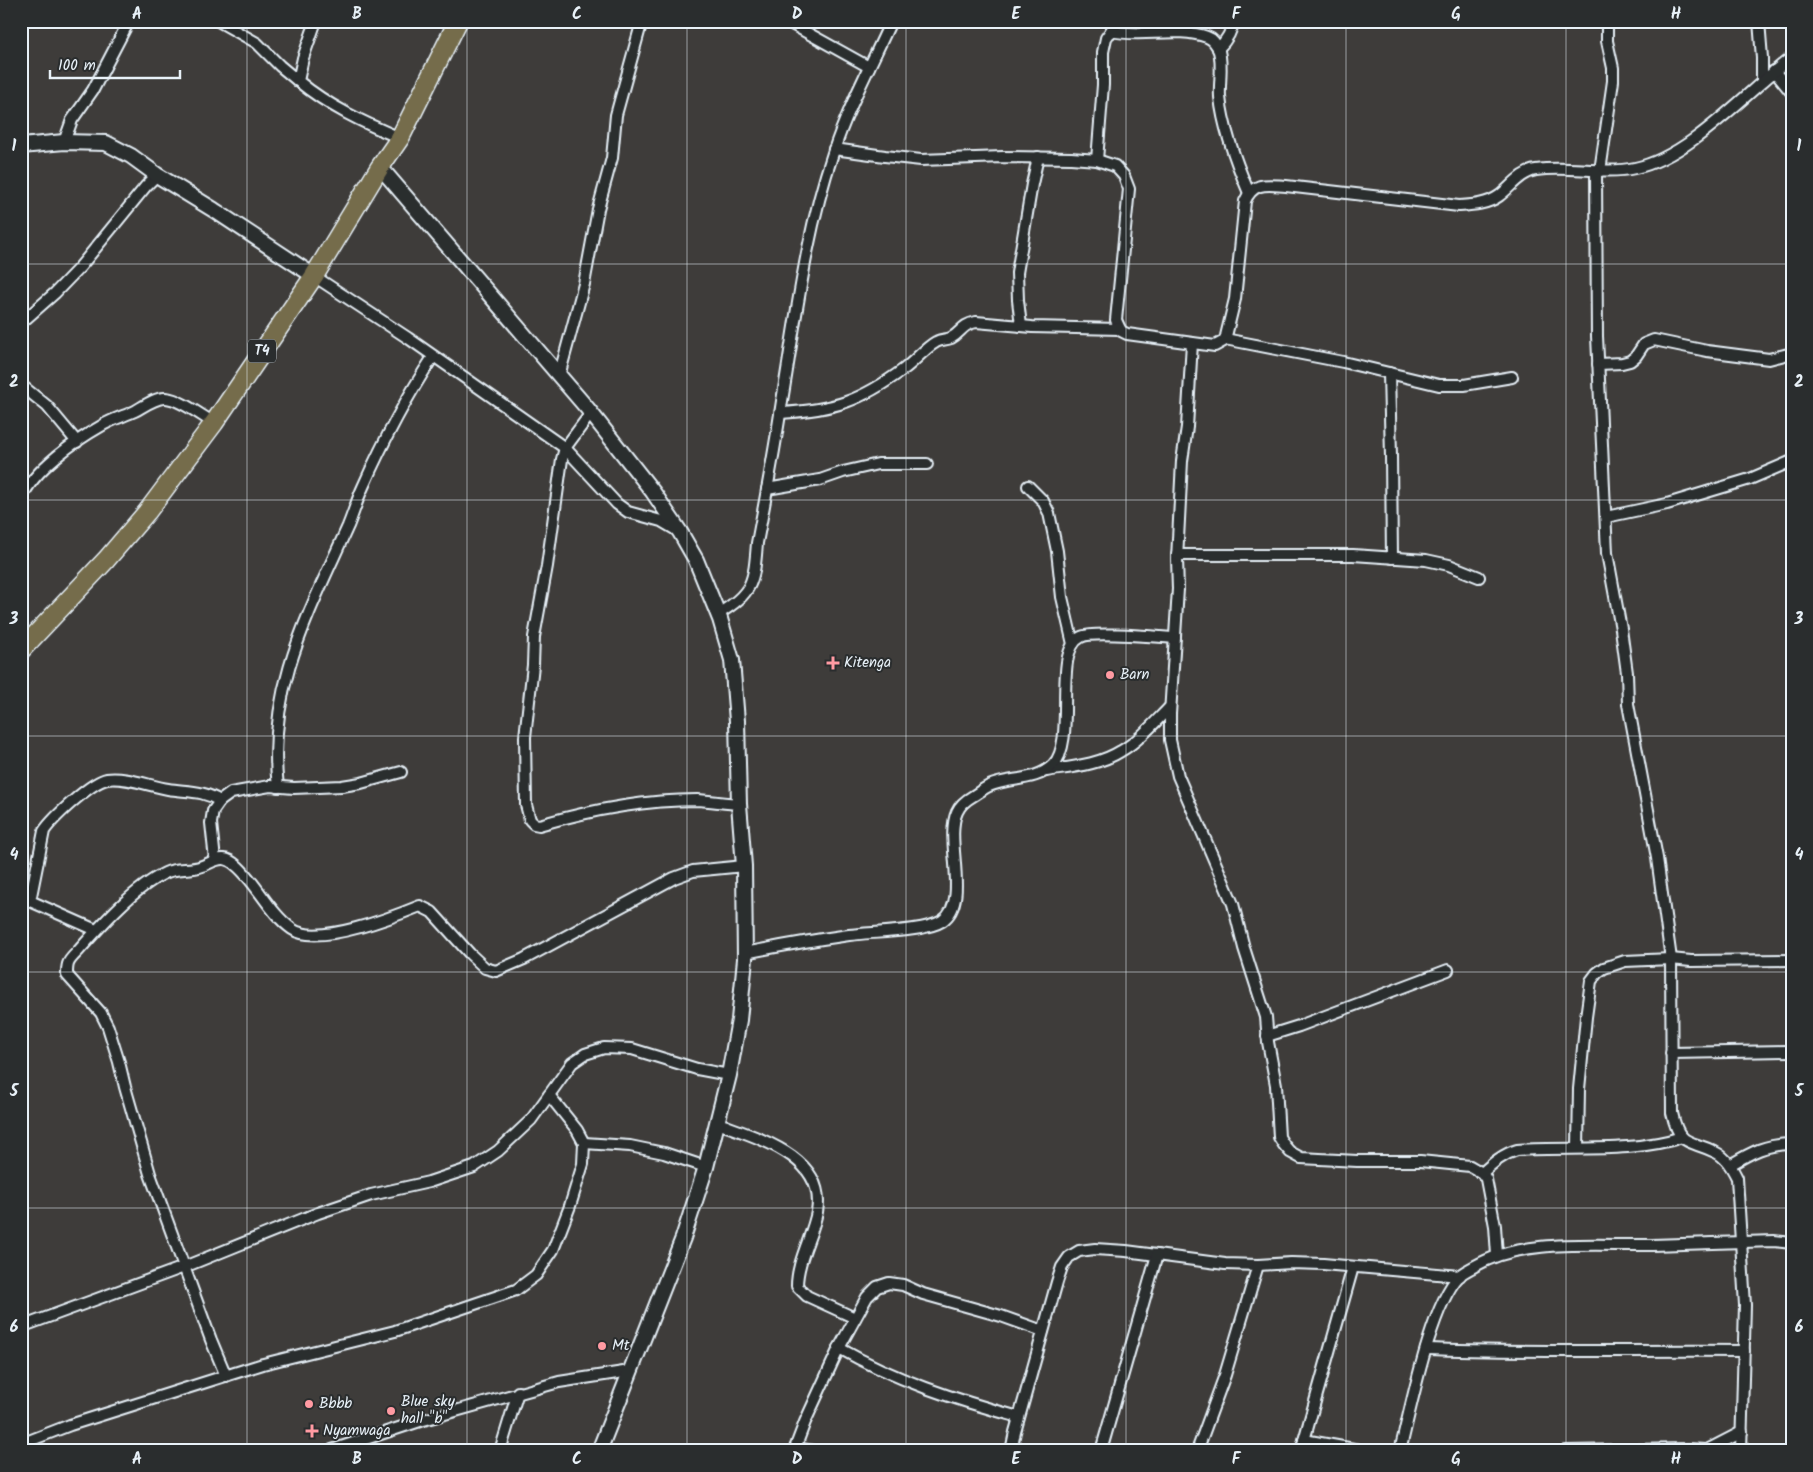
<svg xmlns="http://www.w3.org/2000/svg" width="1813" height="1472" font-family="Kalam,sans-serif">
	<style>
		.lines { fill: none; stroke-linecap: round; stroke-linejoin: round }
		.street-casing { stroke: #e8f1f8; stroke-width: 14 }
		.secondary-casing { stroke: #e8f1f8; stroke-width: 18 }
		.highway-casing { stroke: #e8f1f8; stroke-width: 21 }
		.street { stroke: #2a2d2e; stroke-width: 10 }
		.secondary { stroke: #2a2d2e; stroke-width: 14 }
		.highway { stroke: #746c4b; stroke-width: 18 }
		.grid { fill: none; stroke: #e8f1f8; stroke-width: 1; stroke-opacity: 0.55 }
		.poi-dot { fill: #ff9aa2; stroke: #2a2d2e; stroke-width: 2 }
		.labels { text-anchor: middle; dominant-baseline: central; stroke-width: 4; stroke-linejoin: round; paint-order: stroke }
		.shield { fill: #2a2d2e; stroke: #afb6bb; stroke-width: 1 }
		.shield-label { font-size: 14px; font-weight: bold; fill: #e8f1f8 }
		.poi-label { font-size: 15px; fill: #e8f1f8; stroke: #2a2d2e; text-anchor: start }
		.neatline { fill: none; stroke: #e8f1f8; stroke-width: 2 }
		.grid-label { font-size: 16px; text-anchor: middle; font-weight: bold; fill: #e8f1f8 }
	</style>
	<rect width="100%" height="100%" fill="#3e3c3a"/>
	<filter id="ink" filterUnits="userSpaceOnUse"><feTurbulence type="fractalNoise" baseFrequency=".02" numOctaves="2"/><feDisplacementMap in="SourceGraphic" scale="10" xChannelSelector="R" yChannelSelector="G"/><feConvolveMatrix kernelMatrix="1 2 1 2 8 2 1 2 1" color-interpolation-filters="sRGB"/></filter>
	<g filter="url(#ink)">
		<g class="lines">
			<g class="street-casing">
				<g id="street">
					<path d="M218 21 257 43 280 66 298 81"/>
					<path d="M316 21 303 58 298 81C328 106 364 123 400 138"/>
					<path d="M786 21 869 67"/>
					<path d="M1759 21 1762 58V81"/>
					<path d="M1111 31C1142 38 1177 26 1207 37 1213 39 1217 45 1219 51 1223 66 1219 82 1220 97 1223 127 1237 165 1249 193"/>
					<path d="M1218 49C1226 41 1232 33 1233 21"/>
					<path d="M1774 71 1792 93"/>
					<path d="M64 142 72 120 93 90 129 21"/>
					<path d="M834 149 885 156 921 160 1003 157 1071 158 1097 160 1115 166 1124 176 1129 189 1116 320 1121 331 1127 334 1215 346 1224 341 1226 336 1235 299 1245 201C1254 181 1267 185 1286 186L1459 206C1473 205 1488 204 1499 196 1511 187 1521 172 1536 170 1569 165 1602 175 1635 168 1690 157 1747 91 1792 57"/>
					<path d="M1097 160 1103 85V52L1106 38 1118 21"/>
					<path d="M1600 171 1613 81V68L1607 41V21"/>
					<path d="M1596 172 1597 336 1607 553 1621 629 1627 673 1628 704 1657 858 1671 959 1672 1113C1680 1148 1689 1139 1715 1152 1726 1157 1732 1168 1737 1178L1745 1305 1741 1451"/>
					<path d="M314 276 408 338 565 448 617 504 628 512 661 521 678 531"/>
					<path d="M21 323 55 293 80 267 146 186 157 175"/>
					<path d="M1021 326 1018 300 1017 273 1032 184 1038 157"/>
					<path d="M1225 339 1343 362 1439 385H1464L1512 377"/>
					<path d="M1192 343 1187 427 1182 461 1177 559 1178 589 1170 714V740L1178 776 1233 904 1244 948 1266 1017 1268 1042 1276 1085 1279 1137 1284 1145 1290 1152 1301 1158 1357 1161H1420L1470 1166 1482 1173 1486 1179 1495 1226 1497 1255"/>
					<path d="M1598 364 1622 363 1630 361 1636 356 1644 344 1654 340 1707 351 1769 359 1792 353"/>
					<path d="M1389 373 1391 457 1392 558"/>
					<path d="M559 376 584 284 598 209 612 158 616 115 642 21"/>
					<path d="M21 385 47 406 77 442"/>
					<path d="M591 413 565 448 562 459 547 566 534 637 533 665 525 737 526 805 530 820 534 824 539 825C591 810 643 800 697 800 711 801 725 803 739 804"/>
					<path d="M780 413C834 410 861 401 904 369 915 361 925 348 936 342 941 339 946 340 951 338 962 332 961 325 976 322L1032 327 1120 329"/>
					<path d="M1028 486 1043 501 1049 513 1057 551 1062 597 1073 644"/>
					<path d="M767 489 820 480 843 472 878 464H927"/>
					<path d="M21 499C34 469 75 441 103 425 113 419 124 416 135 411 144 406 156 397 166 398 180 399 202 416 214 423"/>
					<path d="M1606 517 1667 504 1750 479 1792 461"/>
					<path d="M1177 555H1353L1426 560 1449 565 1479 577"/>
					<path d="M718 614C753 593 754 582 757 543 766 496 775 448 782 401 796 318 806 233 833 153 848 107 871 65 891 21"/>
					<path d="M1046 771C1071 767 1099 765 1121 751 1140 740 1155 722 1170 707"/>
					<path d="M278 787C266 690 310 611 348 526 353 514 357 500 363 487 383 442 406 398 433 357"/>
					<path d="M215 860 211 823 213 811 220 801 231 793 270 786 294 788 342 786 361 783 401 772"/>
					<path d="M21 897 96 930"/>
					<path d="M30 901 44 831C53 818 91 782 107 779 124 776 150 786 168 789 187 792 203 790 220 801"/>
					<path d="M745 953C779 946 814 940 849 935 871 932 925 932 942 921 971 902 944 840 957 812 960 805 966 800 973 796 978 793 983 789 989 786 1009 777 1036 782 1053 765 1078 740 1051 651 1081 637 1091 631 1159 637 1175 638"/>
					<path d="M1267 1036 1299 1026 1448 970"/>
					<path d="M1671 1053 1792 1051"/>
					<path d="M718 1123C758 1138 827 1157 817 1212 812 1237 797 1261 797 1286L807 1296 855 1318"/>
					<path d="M584 1143 630 1146 664 1153 706 1167"/>
					<path d="M1578 1148 1579 1089 1586 1017 1591 981 1597 973 1604 968 1625 961 1671 959 1691 961 1792 960"/>
					<path d="M1730 1165C1752 1152 1766 1144 1792 1144"/>
					<path d="M1482 1173C1493 1163 1503 1154 1517 1150 1571 1146 1630 1154 1682 1137"/>
					<path d="M21 1327 184 1267 318 1213 371 1195 429 1182 474 1167 498 1151 531 1120 572 1063 585 1054 604 1048 632 1049 697 1069 729 1075"/>
					<path d="M839 1348C895 1380 956 1400 1019 1417"/>
					<path d="M1426 1349C1532 1353 1638 1350 1744 1351"/>
					<path d="M226 1376 211 1340 150 1174 125 1087 119 1062 108 1027 101 1013 67 975C67 971 67 967 68 964 70 958 77 953 80 949 103 923 134 888 165 873 177 867 190 871 202 866 209 864 216 858 224 859 234 860 244 873 250 880 263 896 275 917 292 929 317 947 393 917 420 906L432 912 470 954 485 968 496 971 524 959 674 878 693 871 744 866"/>
					<path d="M1304 1440 1365 1451"/>
					<path d="M21 1444 70 1425 263 1364 395 1331 516 1290 536 1275 553 1250 570 1206 583 1164 584 1143 577 1130 549 1095"/>
					<path d="M795 1448 814 1451"/>
					<path d="M1709 1449 1742 1432"/>
					<path d="M329 1451 420 1421 559 1382 630 1371"/>
					<path d="M500 1451 518 1392"/>
					<path d="M794 1451 805 1422 839 1348 867 1297 877 1287 889 1283 903 1285 923 1294 1001 1316 1043 1331"/>
					<path d="M1011 1451 1015 1432 1057 1282 1062 1267 1069 1257 1079 1251 1095 1249 1126 1251 1225 1264 1258 1265 1291 1263 1323 1264 1460 1276"/>
					<path d="M1101 1451 1157 1255"/>
					<path d="M1197 1451 1225 1375 1258 1265"/>
					<path d="M1301 1451 1353 1267"/>
					<path d="M1400 1451C1411 1408 1430 1307 1459 1276 1463 1272 1470 1269 1475 1266 1523 1238 1595 1246 1649 1245 1691 1244 1733 1242 1774 1241L1792 1243"/>
					<path d="M1566 1451 1689 1449 1721 1451"/>
				</g>
			</g>
			<g class="secondary-casing">
				<g id="secondary">
					<path d="M21 146 64 142 106 143 131 156 157 175 214 210 314 276"/>
					<path d="M380 167 587 408 653 492 680 532 696 560 720 619 732 660 737 721 739 804 744 866 745 959 739 1020 729 1075 706 1167 683 1238 599 1451"/>
				</g>
			</g>
			<g class="highway-casing">
				<path id="highway" d="M21 650 106 560 147 512 214 423 314 276 380 167 400 138 458 21"/>
			</g>
			<use href="#street" class="street"/>
			<use href="#secondary" class="secondary"/>
			<use href="#highway" class="highway"/>
		</g>
	</g>
	<path class="grid" d="M247 21V1451M467 21V1451M687 21V1451M906 21V1451M1126 21V1451M1346 21V1451M1566 21V1451M21 264H1792M21 500H1792M21 736H1792M21 972H1792M21 1208H1792"/>
	<g class="poi-dot">
		<path d="M830.5 655.5h5v5h5v5h-5v5h-5v-5h-5v-5h5z"/>
		<circle cx="1110" cy="675" r="5"/>
		<circle cx="602" cy="1346" r="5"/>
		<circle cx="309" cy="1404" r="5"/>
		<circle cx="391" cy="1411" r="5"/>
		<path d="M309.5 1423.5h5v5h5v5h-5v5h-5v-5h-5v-5h5z"/>
	</g>
	<g class="labels">
		<rect class="shield" x="248" y="339.5" width="28" height="23" rx="4"/>
		<g class="shield-label">
			<text x="262" y="351">T4</text>
		</g>
		<g class="poi-label">
			<text x="844" y="663">Kitenga</text>
			<text x="1120" y="675">Barn</text>
			<text x="612" y="1346">Mt</text>
			<text x="401" y="1402">Blue sky<tspan x="401" dy="17">hall "b"</tspan></text>
			<text x="319" y="1404">Bbbb</text>
			<text x="323" y="1431">Nyamwaga</text>
		</g>
	</g>
	<rect width="1813" height="1472" fill="none" stroke="#2a2d2e" stroke-width="55"/>
	<path d="M50 70v8h130v-8" fill="none" stroke="#e8f1f8" stroke-width="2.5"/>
	<text x="58" y="70" font-size="15" fill="#e8f1f8" stroke="#2a2d2e" stroke-width="4" paint-order="stroke">100 m</text>
	<rect x="28" y="28" width="1758" height="1416" class="neatline"/>
	<g class="grid-label">
		<text x="137" y="19">A</text>
		<text x="357" y="19">B</text>
		<text x="577" y="19">C</text>
		<text x="797" y="19">D</text>
		<text x="1016" y="19">E</text>
		<text x="1236" y="19">F</text>
		<text x="1456" y="19">G</text>
		<text x="1676" y="19">H</text>
		<text x="14" y="151">1</text>
		<text x="1799" y="151">1</text>
		<text x="14" y="387">2</text>
		<text x="1799" y="387">2</text>
		<text x="14" y="624">3</text>
		<text x="1799" y="624">3</text>
		<text x="14" y="860">4</text>
		<text x="1799" y="860">4</text>
		<text x="14" y="1096">5</text>
		<text x="1799" y="1096">5</text>
		<text x="14" y="1332">6</text>
		<text x="1799" y="1332">6</text>
		<text x="137" y="1464">A</text>
		<text x="357" y="1464">B</text>
		<text x="577" y="1464">C</text>
		<text x="797" y="1464">D</text>
		<text x="1016" y="1464">E</text>
		<text x="1236" y="1464">F</text>
		<text x="1456" y="1464">G</text>
		<text x="1676" y="1464">H</text>
	</g>
</svg>
